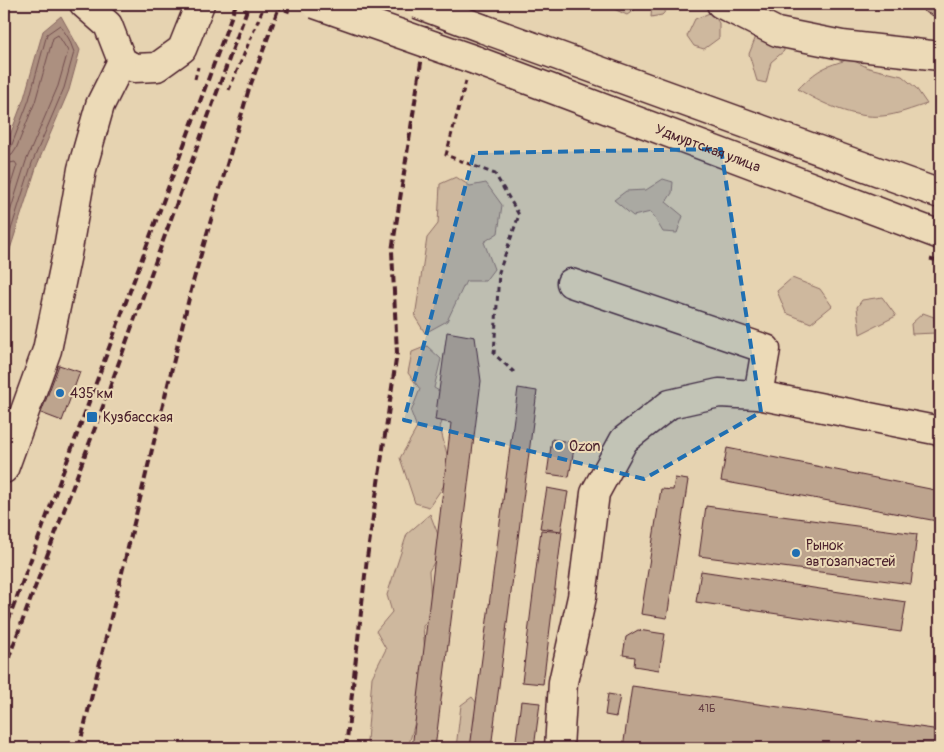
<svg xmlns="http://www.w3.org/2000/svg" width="944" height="752" font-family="Pangolin,sans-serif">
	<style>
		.green { fill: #ceb89e; stroke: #8c6c64 }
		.water { fill: #ac9080; stroke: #85635e }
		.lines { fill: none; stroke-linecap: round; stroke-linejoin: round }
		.shore { stroke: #714c4d; stroke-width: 1 }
		.building { fill: #bda48e; stroke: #4a1f2b }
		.minor-casing { stroke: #4a1f2b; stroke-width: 31 }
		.major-casing { stroke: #4a1f2b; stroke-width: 31 }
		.path { stroke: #4a1f2b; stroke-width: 3; stroke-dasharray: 5 4; stroke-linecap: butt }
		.minor { stroke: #ecdab7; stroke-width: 28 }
		.major { stroke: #ecdab7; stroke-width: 28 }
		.rail { stroke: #4a1f2b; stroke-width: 4; stroke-dasharray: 8 4; stroke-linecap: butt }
		.major-bridge-casing { stroke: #4a1f2b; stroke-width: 31; stroke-linecap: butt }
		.path-bridge { stroke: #4a1f2b; stroke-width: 3; stroke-dasharray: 5 4; stroke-linecap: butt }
		.major-bridge { stroke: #ecdab7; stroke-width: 28 }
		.marked { fill: #1f6fb2; fill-opacity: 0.2; stroke: #1f6fb2; stroke-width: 4; stroke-dasharray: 10 6; stroke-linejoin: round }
		.poi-dot { fill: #1f6fb2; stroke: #ecdab7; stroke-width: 2 }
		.labels { text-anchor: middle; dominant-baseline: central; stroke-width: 4; stroke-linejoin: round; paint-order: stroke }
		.number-label { font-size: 11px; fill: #674044 }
		.street-label { font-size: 14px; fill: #4a1f2b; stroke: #ecdab7 }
		.poi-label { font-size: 14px; fill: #4a1f2b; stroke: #ecdab7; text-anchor: start }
	</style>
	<rect width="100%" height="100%" fill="#e6d3b1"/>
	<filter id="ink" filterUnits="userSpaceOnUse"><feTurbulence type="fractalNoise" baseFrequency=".02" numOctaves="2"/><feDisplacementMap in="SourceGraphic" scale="10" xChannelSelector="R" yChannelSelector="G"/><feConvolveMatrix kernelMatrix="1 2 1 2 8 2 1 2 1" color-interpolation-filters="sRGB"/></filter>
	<g filter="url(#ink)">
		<g class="green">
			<path d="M614 4H643L627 15 614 9Z"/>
			<path d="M652 4H672L662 15 651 17Z"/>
			<path d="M712 12 719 23V38L704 49 694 46 687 36 695 19Z"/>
			<path d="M761 24 782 30 784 51 771 62 766 83 757 81 749 54Z"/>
			<path d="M850 59 869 68 902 76 916 88 927 104C913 108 897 115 882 116 855 119 820 103 798 89 818 69 823 67 850 59Z"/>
			<path d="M456 177 470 186 486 183 502 205 498 233 484 242 494 269 485 281H466L447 321 425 333 415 317 427 238 438 224 440 184Z"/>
			<path d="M663 179 673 182 672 193 666 202 683 216 677 233 663 232 651 212 633 216 614 200 626 191 646 190Z"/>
			<path d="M792 278 820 289 832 306 811 323 786 313 777 291Z"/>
			<path d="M882 297 896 316 860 334 857 307 862 300Z"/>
			<path d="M923 313 934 317 936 333 912 334 911 324Z"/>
			<path d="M427 346 441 359 434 388 451 398 440 427 452 474 429 507 415 503 400 458 417 428 411 412 420 389 408 373 412 352Z"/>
			<path d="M430 514 443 547 429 571 432 616 423 626 427 678 408 748H370L367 741 372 677 386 649 376 631 392 612 387 595 407 534Z"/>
			<path d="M472 697 479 706 475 748H456L461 705Z"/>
		</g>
		<path class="water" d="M61 16 80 50 69 90 37 165 4 268V151L24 98 43 31Z"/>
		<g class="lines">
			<g class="shore">
				<path d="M4 150H8L11 147 29 100 47 34 60 25 69 39 74 52 64 88 32 163 4 252"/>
				<path d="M4 157 12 155 16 149 35 102 53 38 58 35 68 51 58 86 26 161 4 231"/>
				<path d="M4 164 15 162 17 165 4 206"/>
			</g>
		</g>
		<g class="building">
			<path d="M926 4H940V19L923 11Z"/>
			<path d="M447 332 475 337 481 381 435 748H412L451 423 435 420Z"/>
			<path d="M59 365 80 372 62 421 41 413Z"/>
			<path d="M518 388 537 391 491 748H470Z"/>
			<path d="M552 439 575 443 569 477 547 474Z"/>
			<path d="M727 448 940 491V503L937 521 721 481Z"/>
			<path d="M675 478 688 480 667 618 641 614 661 489 673 490Z"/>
			<path d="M547 488 568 492 561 531 540 528Z"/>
			<path d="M706 506 917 534 911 584 699 556Z"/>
			<path d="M541 530 562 532 543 684 522 682Z"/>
			<path d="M701 571 906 602 901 632 696 602Z"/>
			<path d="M638 630 665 634 659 670 634 666 635 657 623 655 626 637Z"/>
			<path d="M632 686 940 730V748H623Z"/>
			<path d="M608 694 620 696 616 717 605 715Z"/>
			<path d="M521 701 540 703 534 748H515Z"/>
		</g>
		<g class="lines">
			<g class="minor-casing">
				<g id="minor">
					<path d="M84 4 108 25 122 61 134 68 157 67 182 49 200 4"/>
					<path d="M721 4 777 32 842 45 940 56"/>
					<path d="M571 283 766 349 758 395"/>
					<path d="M4 469 47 350 67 254 82 169 100 105 122 61"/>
					<path d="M559 748 563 682 582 597 595 493 624 440 670 404 719 393 758 395 940 431"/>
				</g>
			</g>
			<g class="major-casing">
				<g id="major">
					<path d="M484 29 940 194"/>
					<path id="s1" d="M475 60 940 235"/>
				</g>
			</g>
			<g class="path">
				<path d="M195 79 198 67"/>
				<path d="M466 81 446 155 495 174 519 215 499 272 494 354 514 372"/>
				<path d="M229 90 265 4"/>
				<path d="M930 259 940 262"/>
			</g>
			<use href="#minor" class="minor"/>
			<use href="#major" class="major"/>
			<g class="rail">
				<path d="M4 632 236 4"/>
				<path d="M4 670 98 420 249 4"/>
				<path d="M79 748 193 282 248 92 280 4"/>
				<path d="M346 748 367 558 397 353 392 251 430 4"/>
			</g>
			<g class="major-bridge-casing">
				<g id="major-bridge">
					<path d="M315 4 475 60"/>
					<path d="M417 4 484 29"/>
				</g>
			</g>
			<path class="path-bridge" d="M268 4 293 13"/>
			<use href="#major-bridge" class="major-bridge"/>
		</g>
	</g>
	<path class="marked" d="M721 149 761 412 644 479 404 420 474 153Z"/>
	<g class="poi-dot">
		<circle cx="60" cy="393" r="5"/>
		<rect x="86" y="411" width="12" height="12" rx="2.5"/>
		<circle cx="559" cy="446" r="5"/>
		<circle cx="796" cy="553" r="5"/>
	</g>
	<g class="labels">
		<g class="number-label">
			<text x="707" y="708">41Б</text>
		</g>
		<g class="street-label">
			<text stroke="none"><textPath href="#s1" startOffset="249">Удмуртская улица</textPath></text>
		</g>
		<g class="poi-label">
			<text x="70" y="393">435 км</text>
			<text x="103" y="417">Кузбасская</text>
			<text x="569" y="446">Ozon</text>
			<text x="806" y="545">Рынок<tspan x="806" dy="16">автозапчастей</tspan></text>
		</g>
	</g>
	<rect width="944" height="752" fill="none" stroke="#ecdab7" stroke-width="20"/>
	<rect x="10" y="10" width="924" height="732" fill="none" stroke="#4a1f2b" stroke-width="2" filter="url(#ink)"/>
</svg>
